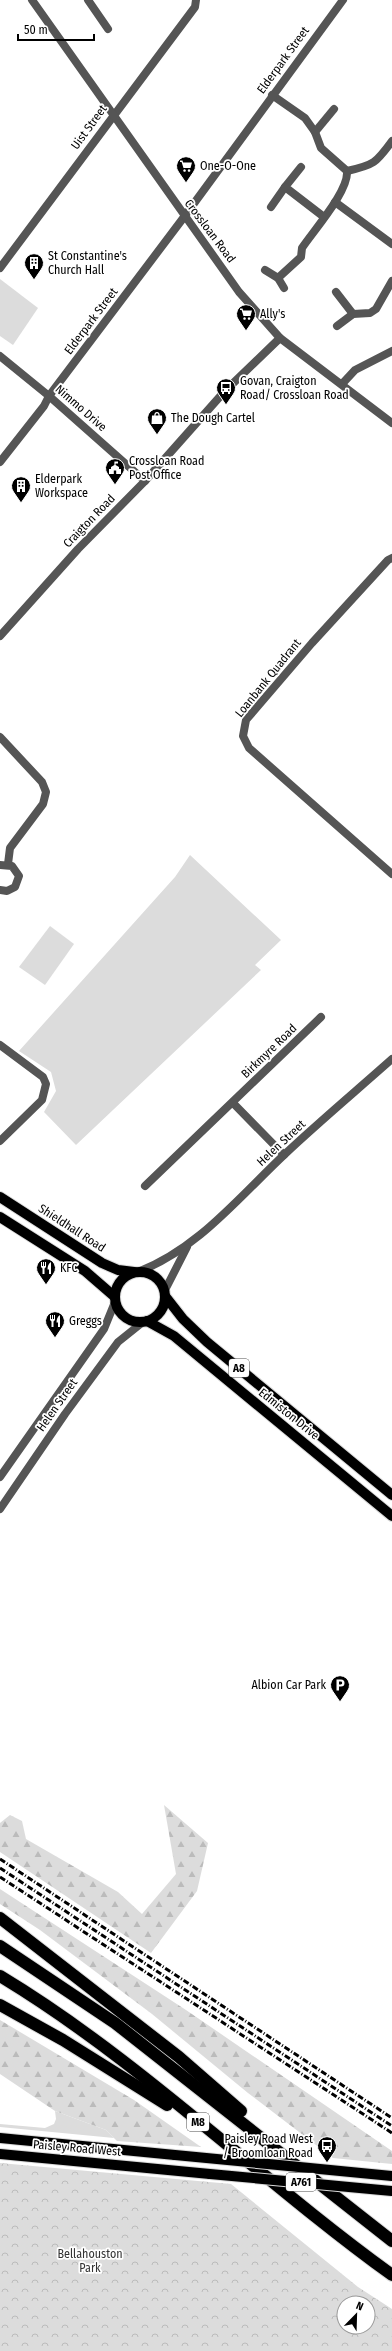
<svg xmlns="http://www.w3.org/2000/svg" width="392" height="2351" font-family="'Fira Sans Condensed',sans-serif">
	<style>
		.green { fill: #dcdcdc }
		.forest { fill: url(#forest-firs) }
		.park { fill: url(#park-crowns); fill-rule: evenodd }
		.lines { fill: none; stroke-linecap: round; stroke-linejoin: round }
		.primary-casing { stroke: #dbdbdb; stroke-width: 12 }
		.motorway-casing { stroke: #dbdbdb; stroke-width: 14 }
		.minor { stroke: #555; stroke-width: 8 }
		.tertiary { stroke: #555; stroke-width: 8 }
		.primary { stroke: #000; stroke-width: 10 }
		.motorway { stroke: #000; stroke-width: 12 }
		.rail { stroke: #000; stroke-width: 3; stroke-dasharray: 6 2 1 2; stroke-linecap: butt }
		.primary-bridge-casing { stroke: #dbdbdb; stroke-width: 12; stroke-linecap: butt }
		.primary-bridge { stroke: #000; stroke-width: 10 }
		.labels { text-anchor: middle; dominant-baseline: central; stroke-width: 3.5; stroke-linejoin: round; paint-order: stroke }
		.shield { fill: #fff; stroke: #4c4c4c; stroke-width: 1 }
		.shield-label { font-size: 11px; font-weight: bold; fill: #000 }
		.street-label { font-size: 12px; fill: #000; stroke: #fff }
		.poi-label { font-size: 12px; fill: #000; stroke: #fff; text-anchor: start }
		.park-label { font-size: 12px; fill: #333; stroke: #fff }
	</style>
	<defs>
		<pattern id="forest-firs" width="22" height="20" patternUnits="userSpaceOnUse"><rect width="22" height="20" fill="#dcdcdc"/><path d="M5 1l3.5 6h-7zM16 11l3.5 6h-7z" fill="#bbb"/></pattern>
		<pattern id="park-crowns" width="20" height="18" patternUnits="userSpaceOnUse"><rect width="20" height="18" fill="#dcdcdc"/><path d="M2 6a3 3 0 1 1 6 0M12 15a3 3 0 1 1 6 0" fill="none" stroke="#bbb"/></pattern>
	</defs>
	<rect width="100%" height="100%" fill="#fff"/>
	<g class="green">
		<path d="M0 279 38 308 13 345 0 336Z"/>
		<path d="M190 855 281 940 255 965 261 970 76 1145 44 1112 56 1091 51 1072 19 1051 175 877Z"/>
		<path d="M50 926 74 944 45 985 19 967Z"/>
		<path d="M55 2111 106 2130 114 2138 0 2127V2124L45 2128 54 2124 56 2119Z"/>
	</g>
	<g class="forest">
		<path d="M164 1805 208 1843 197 1891 151 1953 0 1852V1823L10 1815 22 1821 26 1839 118 1892 142 1914 176 1874Z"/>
		<path d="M0 1889 186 2010 392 2151V2164L333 2158 248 2093 152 2014 40 1930 0 1904Z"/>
		<path d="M0 2020 134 2100 201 2147 117 2141 106 2130 55 2111 0 2074Z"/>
	</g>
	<path class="park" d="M0 2163 231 2184 358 2287 392 2309V2351H0ZM344 2303H368V2327H344Z"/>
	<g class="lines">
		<g class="primary-casing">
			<g id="primary">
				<path d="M0 1197 102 1263 118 1270 134 1272"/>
				<path d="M0 1217 85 1271 115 1297"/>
				<circle cx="140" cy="1297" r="25"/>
				<path d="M165 1296 183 1319 207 1342 392 1495"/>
				<path d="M147 1321 174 1336 392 1516"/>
				<path d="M0 2138 175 2155"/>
				<path d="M0 2154 210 2174"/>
			</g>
		</g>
		<g class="motorway-casing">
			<g id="motorway">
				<path d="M0 1918 179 2057 241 2111"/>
				<path d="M0 1946 115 2023 392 2241"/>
				<path d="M0 1976C141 2061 259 2179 392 2275"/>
				<path d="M0 2005 63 2040 167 2105"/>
			</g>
		</g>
		<g class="minor">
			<path d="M88 0 108 29"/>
			<path d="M272 95 305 118 315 132 321 148 347 171C349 191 314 230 302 248L301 257 278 278"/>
			<path d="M315 132 334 109"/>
			<path d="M301 167 285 187 324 217"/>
			<path d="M347 171C374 165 376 163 392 141"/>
			<path d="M335 202 392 244"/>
			<path d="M271 207 285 187"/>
			<path d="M0 268 195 7 196 0"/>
			<path d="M265 270 278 278 284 288"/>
			<path d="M336 292 353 314"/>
			<path d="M337 326 353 314 370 313 376 309 392 281"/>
			<path d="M0 356 49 396 145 481"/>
			<path d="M342 384 355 370 392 351"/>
			<path d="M0 462 44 406 49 396 184 217 343 0"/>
			<path d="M392 558 388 560 312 643 246 720 243 736 249 748 392 874"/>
			<path d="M0 737 42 782 46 792 43 804 10 848 8 864"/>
			<path d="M0 865 12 866 19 876 15 887 7 891 0 890"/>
			<path d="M0 1045 43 1077 46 1084 42 1100 0 1141"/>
			<path d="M233 1103 284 1155"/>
			<path d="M145 1186 321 1017"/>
		</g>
		<g class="tertiary">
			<path d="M32 0 239 292 280 338 392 423"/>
			<path d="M0 636 78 549 145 481 224 392 280 338"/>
			<path d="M138 1272C198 1249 239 1197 285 1154 319 1122 356 1091 392 1059"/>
			<path d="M164 1292 187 1247"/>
			<path d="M0 1477 104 1329 115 1302"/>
			<path d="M0 1509 65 1414 118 1342 143 1322"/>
		</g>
		<use href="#primary" class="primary"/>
		<use href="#motorway" class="motorway"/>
		<g class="rail">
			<path d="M0 1859 392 2118"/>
			<path d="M0 1868 392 2126"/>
			<path d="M0 1877 392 2133"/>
		</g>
		<g class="primary-bridge-casing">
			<g id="primary-bridge">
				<path d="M175 2155 392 2176"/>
				<path d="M210 2174 392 2191"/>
			</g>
		</g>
		<use href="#primary-bridge" class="primary-bridge"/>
	</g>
	<defs>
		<g id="supermarket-pin" transform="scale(1)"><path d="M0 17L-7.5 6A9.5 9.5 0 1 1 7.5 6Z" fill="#000" stroke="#fff"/><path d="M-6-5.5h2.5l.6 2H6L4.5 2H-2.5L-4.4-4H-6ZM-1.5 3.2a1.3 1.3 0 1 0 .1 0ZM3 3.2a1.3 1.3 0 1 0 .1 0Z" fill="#fff"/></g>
		<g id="building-pin" transform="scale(1)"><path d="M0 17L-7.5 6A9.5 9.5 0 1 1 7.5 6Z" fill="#000" stroke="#fff"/><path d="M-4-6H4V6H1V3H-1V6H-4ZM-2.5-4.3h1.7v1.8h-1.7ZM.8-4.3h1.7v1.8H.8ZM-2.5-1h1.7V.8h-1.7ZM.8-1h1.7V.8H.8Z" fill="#fff"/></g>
		<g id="bus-pin" transform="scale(1)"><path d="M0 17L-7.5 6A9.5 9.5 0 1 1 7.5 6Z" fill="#000" stroke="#fff"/><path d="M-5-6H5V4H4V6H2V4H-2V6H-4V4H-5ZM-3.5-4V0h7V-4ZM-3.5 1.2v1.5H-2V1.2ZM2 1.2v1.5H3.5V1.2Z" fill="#fff"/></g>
		<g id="shop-pin" transform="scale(1)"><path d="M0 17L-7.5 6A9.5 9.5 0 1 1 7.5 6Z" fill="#000" stroke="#fff"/><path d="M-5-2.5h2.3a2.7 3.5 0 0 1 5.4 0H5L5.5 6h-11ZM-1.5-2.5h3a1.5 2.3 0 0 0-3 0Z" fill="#fff"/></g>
		<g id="civic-pin" transform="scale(1)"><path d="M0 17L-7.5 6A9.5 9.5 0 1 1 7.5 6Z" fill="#000" stroke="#fff"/><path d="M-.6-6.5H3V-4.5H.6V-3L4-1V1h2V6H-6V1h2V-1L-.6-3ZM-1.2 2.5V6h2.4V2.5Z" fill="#fff"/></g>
		<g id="restaurant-pin" transform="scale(1)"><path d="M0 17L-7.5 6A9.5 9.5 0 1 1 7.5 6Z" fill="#000" stroke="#fff"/><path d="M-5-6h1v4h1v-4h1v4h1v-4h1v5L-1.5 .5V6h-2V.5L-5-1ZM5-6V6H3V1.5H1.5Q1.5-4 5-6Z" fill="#fff"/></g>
		<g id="parking-pin" transform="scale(1)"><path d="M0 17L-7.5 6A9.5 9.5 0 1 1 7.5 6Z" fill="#000" stroke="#fff"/><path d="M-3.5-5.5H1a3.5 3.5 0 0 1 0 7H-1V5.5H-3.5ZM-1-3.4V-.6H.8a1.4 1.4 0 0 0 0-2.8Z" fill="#fff"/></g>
	</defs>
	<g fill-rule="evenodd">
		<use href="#supermarket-pin" x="186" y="166"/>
		<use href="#building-pin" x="34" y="263"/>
		<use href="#supermarket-pin" x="246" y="314"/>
		<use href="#bus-pin" x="226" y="388"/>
		<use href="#shop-pin" x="157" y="418"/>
		<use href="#civic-pin" x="115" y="468"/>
		<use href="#building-pin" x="21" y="486"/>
		<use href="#restaurant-pin" x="46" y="1268"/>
		<use href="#restaurant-pin" x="55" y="1321"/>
		<use href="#parking-pin" x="340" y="1685"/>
		<use href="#bus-pin" x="327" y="2146"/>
	</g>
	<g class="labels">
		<g class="shield">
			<rect x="229" y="1359" width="20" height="18" rx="3"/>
			<rect x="187" y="2113" width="22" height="18" rx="3"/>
			<rect x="286" y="2173" width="30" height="18" rx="3"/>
		</g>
		<g class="shield-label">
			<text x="239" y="1368">A8</text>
			<text x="198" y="2122">M8</text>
			<text x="301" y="2182">A761</text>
		</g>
		<g class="street-label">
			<text transform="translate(283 60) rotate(-54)">Elderpark Street</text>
			<text transform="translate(89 127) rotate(-54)">Uist Street</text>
			<text transform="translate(210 231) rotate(53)">Crossloan Road</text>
			<text transform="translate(91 321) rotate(-53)">Elderpark Street</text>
			<text transform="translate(81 408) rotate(41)">Nimmo Drive</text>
			<text transform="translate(89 521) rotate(-46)">Craigton Road</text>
			<text transform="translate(268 678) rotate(-51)">Loanbank Quadrant</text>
			<text transform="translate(269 1051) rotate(-44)">Birkmyre Road</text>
			<text transform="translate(281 1143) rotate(-43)">Helen Street</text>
			<text transform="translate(72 1228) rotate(33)">Shieldhall Road</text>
			<text transform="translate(57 1405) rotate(-55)">Helen Street</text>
			<text transform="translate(289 1414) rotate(39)">Edmiston Drive</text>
			<text transform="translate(77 2148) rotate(5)">Paisley Road West</text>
		</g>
		<g class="poi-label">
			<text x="200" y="166">One-O-One</text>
			<text x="48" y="256">St Constantine's<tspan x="48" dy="14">Church Hall</tspan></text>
			<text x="260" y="314">Ally's</text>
			<text x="240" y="381">Govan, Craigton<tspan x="240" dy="14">Road/ Crossloan Road</tspan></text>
			<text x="171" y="418">The Dough Cartel</text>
			<text x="129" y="461">Crossloan Road<tspan x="129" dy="14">Post Office</tspan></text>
			<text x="35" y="479">Elderpark<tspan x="35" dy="14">Workspace</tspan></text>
			<text x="60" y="1268">KFC</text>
			<text x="69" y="1321">Greggs</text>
			<text x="326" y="1685" text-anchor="end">Albion Car Park</text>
			<text x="313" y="2139" text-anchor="end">Paisley Road West<tspan x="313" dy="14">/ Broomloan Road</tspan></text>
		</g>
		<g class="park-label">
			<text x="90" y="2254">Bellahouston<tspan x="90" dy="14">Park</tspan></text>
		</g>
	</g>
	<g transform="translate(356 2315) rotate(23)"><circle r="19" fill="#ffffff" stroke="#999999"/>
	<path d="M0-3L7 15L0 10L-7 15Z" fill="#000000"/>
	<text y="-6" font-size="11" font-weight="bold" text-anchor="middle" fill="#000000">N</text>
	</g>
	<path d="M18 34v6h76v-6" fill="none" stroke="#000000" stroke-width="2"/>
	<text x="24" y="34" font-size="12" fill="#000000" stroke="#ffffff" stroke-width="3" paint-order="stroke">50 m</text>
</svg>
